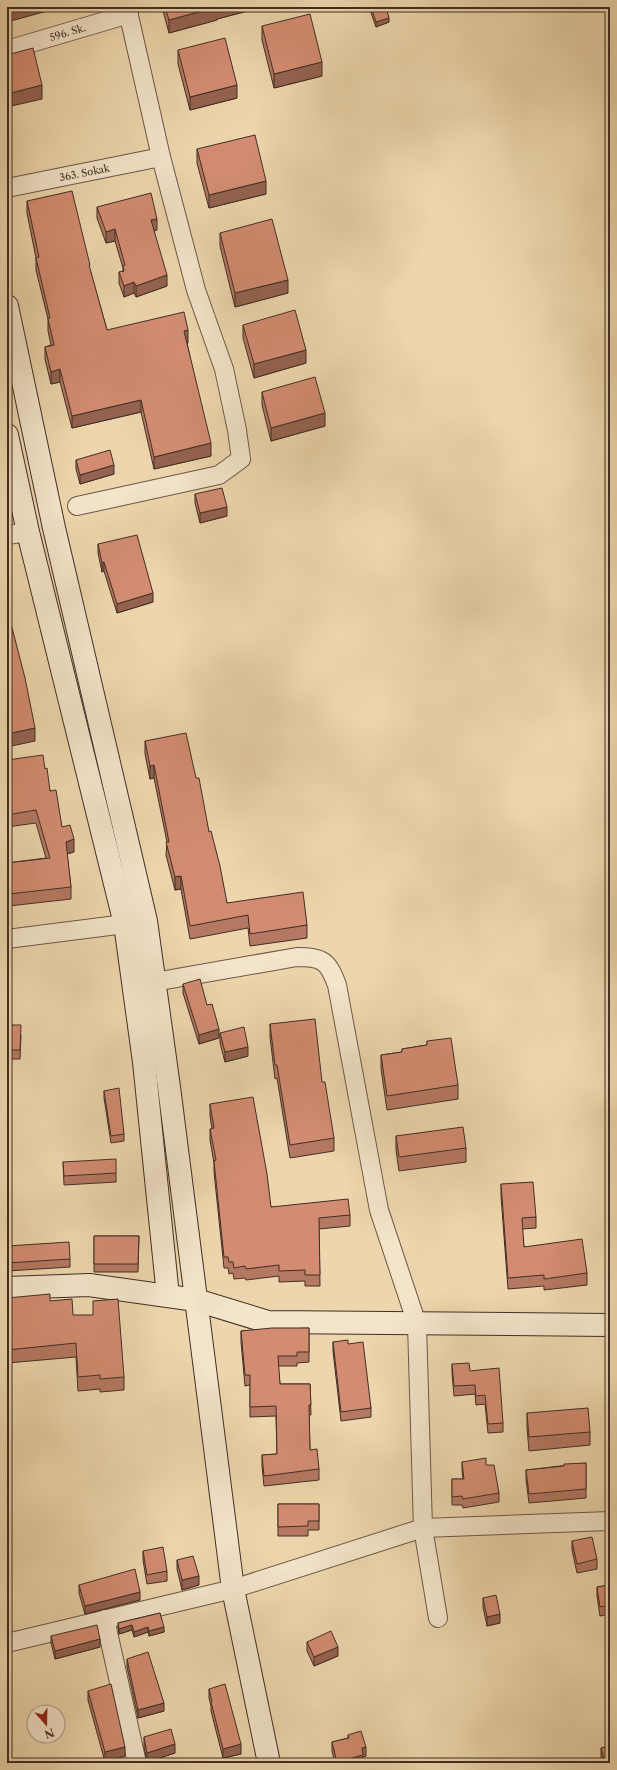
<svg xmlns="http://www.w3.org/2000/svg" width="617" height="1770" font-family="'Libre Caslon Text',serif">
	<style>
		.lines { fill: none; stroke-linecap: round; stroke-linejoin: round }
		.street-casing { stroke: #6c5847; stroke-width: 20 }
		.secondary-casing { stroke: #412e25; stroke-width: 24 }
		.street { stroke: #f3e4ca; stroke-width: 18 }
		.secondary { stroke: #f3e4ca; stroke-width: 22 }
		.wall { fill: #b57862; stroke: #412e25 }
		.shaded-wall { fill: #946250; stroke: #412e25 }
		.building { fill: #d38c72; stroke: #412e25 }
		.labels { text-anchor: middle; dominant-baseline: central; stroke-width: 3; stroke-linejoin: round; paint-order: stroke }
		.street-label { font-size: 10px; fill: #412e25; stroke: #f3e4ca }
	</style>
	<rect width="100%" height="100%" fill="#edd6ad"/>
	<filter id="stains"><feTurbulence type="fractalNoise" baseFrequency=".005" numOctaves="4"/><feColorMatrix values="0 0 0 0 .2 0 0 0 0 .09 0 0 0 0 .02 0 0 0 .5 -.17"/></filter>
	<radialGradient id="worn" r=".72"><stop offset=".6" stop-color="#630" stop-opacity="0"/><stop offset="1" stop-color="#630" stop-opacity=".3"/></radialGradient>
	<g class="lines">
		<g class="street-casing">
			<g id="street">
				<path id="s1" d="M7 50 129 14"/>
				<path id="s2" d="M7 188 161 157"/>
				<path d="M77 506 219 475 241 459 237 430 224 369 196 290 161 157 127 7"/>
				<path d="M7 535 28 532"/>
				<path d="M7 939 125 924"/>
				<path d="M154 982 297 957C323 957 328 961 337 985L379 1210 417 1324 423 1528 438 1618"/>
				<path d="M105 1619 137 1763"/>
				<path d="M7 1643 233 1589 423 1528 610 1521"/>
			</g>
		</g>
		<g class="secondary-casing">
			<g id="secondary">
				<path d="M7 306 54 528 146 921 169 1087 233 1589 269 1763"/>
				<path d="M7 435 28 532 125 924 144 1062 168 1296"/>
				<path d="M7 1288 89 1285 196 1300 268 1322 610 1325"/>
			</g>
		</g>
		<use href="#street" class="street"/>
		<use href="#secondary" class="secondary"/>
	</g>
	<g class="wall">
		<path d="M162 7H263L217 19V20L169 33Z"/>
		<path d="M370 7H386L389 22 376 27 370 10Z"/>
		<path d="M262 26 322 76 274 88 262 40Z"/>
		<path d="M178 50 237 98 190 110 178 64Z"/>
		<path d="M197 149 266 194 209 208 197 163Z"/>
		<path d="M27 201 90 270 107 330 188 343H187L211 456 154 469 141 412 72 428 60 382 51 384 45 359V347L51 345 48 331V319L36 270V258L27 213Z"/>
		<path d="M97 207 157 230 154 231 167 286 136 297 134 293 124 297 119 283V272L123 271V268L115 241 106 243 97 218Z"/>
		<path d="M220 233 288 293 235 307 220 246Z"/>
		<path d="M243 325 306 363 254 378 243 338Z"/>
		<path d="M262 392 325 426 271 441 262 405Z"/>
		<path d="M76 460 114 474 80 484 76 469Z"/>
		<path d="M195 494 227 516 200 523 195 503Z"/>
		<path d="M98 544 153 602 117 613 104 571 102 572 98 553Z"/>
		<path d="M145 741 196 778 209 832 227 903 307 925V938L250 946 248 928 190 939 181 889 175 890 166 855 167 842 154 778 150 779 145 754Z"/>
		<path d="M7 760 45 769 50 791 62 827 74 852 67 854 71 887V899L9 906 7 885V863L46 858 36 823 7 827Z"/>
		<path d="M183 984 207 1005 219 1038 199 1044 183 993Z"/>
		<path d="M270 1024 334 1138V1151L290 1158 277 1078 275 1079 270 1037Z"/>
		<path d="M7 1025 21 1035 20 1059H7Z"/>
		<path d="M220 1033 248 1056 225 1062 220 1043Z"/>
		<path d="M427 1041 458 1085V1099L387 1110 381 1069V1055L402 1052V1049L427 1045Z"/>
		<path d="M104 1091 124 1134V1141L111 1143 104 1098Z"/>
		<path d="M210 1104 271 1207 350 1215V1226L319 1229 320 1286H305V1281L279 1282V1276L246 1280 245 1278 234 1279 233 1273 229 1274 228 1268H224L214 1172V1163L210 1140V1129H212L210 1116Z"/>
		<path d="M396 1136 466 1148V1162L399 1171 396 1150Z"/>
		<path d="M63 1162 116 1173V1182L64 1185Z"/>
		<path d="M501 1184 536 1217V1228L522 1229 524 1247 587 1273V1285L544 1290V1286L508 1289 501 1196Z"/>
		<path d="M94 1236H139L138 1272H94Z"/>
		<path d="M7 1246 70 1259V1267L7 1271Z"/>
		<path d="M7 1298 50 1301 73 1315 124 1377V1390L100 1392V1389L78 1391 76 1357 7 1363Z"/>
		<path d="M309 1328V1362L297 1363V1366H278L280 1384H310L311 1415H309L310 1450 319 1469V1480L264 1486 262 1466V1455L277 1454 276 1416 250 1417V1385L245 1386 241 1342V1331Z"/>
		<path d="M333 1342 348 1344 371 1408V1417L341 1421 333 1351Z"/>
		<path d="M452 1364 470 1371 503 1423V1432L488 1433 485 1404 476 1405 475 1394 454 1396 452 1373Z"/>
		<path d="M527 1413 590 1432V1445L529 1451 527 1427Z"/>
		<path d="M462 1462 486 1465 499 1493V1502L463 1508 462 1505H452V1479H463L462 1471Z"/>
		<path d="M586 1463V1498L529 1503 526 1480V1470Z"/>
		<path d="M278 1504H319V1530H308V1536H278Z"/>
		<path d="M572 1541 597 1559V1569L577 1573 572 1550Z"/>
		<path d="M143 1551 167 1571V1581L147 1584 143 1560Z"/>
		<path d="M177 1560 199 1585 182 1590 177 1569Z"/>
		<path d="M79 1585 140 1600 85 1614 79 1593Z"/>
		<path d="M610 1585V1614L600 1616 597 1596V1587Z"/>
		<path d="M483 1598 500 1623 487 1626 483 1607Z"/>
		<path d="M160 1613 164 1632 149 1636 148 1632 134 1637 132 1630 119 1634 118 1627V1623Z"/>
		<path d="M51 1636 100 1647 55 1659 51 1643Z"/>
		<path d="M307 1642 338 1656 314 1666 307 1651Z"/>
		<path d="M127 1659 164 1711 138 1718 127 1667Z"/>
		<path d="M209 1689 241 1754 223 1758 211 1711V1706L209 1698Z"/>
		<path d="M88 1691 125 1756 105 1762 88 1700Z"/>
		<path d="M348 1735 366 1756 363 1757V1763H335L332 1751V1742L348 1738Z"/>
		<path d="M144 1737 175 1753 147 1762 144 1747Z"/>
		<path d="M601 1748 610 1763H602L601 1757Z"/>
	</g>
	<g class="shaded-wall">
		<path d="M29 7H62L7 22V13Z"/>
		<path d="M217 7H263L217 19V20L169 33V20Z"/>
		<path d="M389 18V22L376 27V22Z"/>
		<path d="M322 62V76L274 88V74Z"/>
		<path d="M42 85V99L7 107V94Z"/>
		<path d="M237 85V98L190 110V97Z"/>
		<path d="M266 181V194L209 208V195Z"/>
		<path d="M157 219V230L151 232V220Z"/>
		<path d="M115 229V241L106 243V232Z"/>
		<path d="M167 275V286L136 297V286Z"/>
		<path d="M288 280V293L235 307V293Z"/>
		<path d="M134 282V293L124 297V286Z"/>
		<path d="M188 330V343L184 344V331Z"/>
		<path d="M306 350V363L254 378V364Z"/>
		<path d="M60 369V382L51 384V372Z"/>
		<path d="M141 400V412L72 428V416Z"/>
		<path d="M325 413V426L271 441V428Z"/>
		<path d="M211 443V456L154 469V457Z"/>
		<path d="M114 465V474L80 484V475Z"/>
		<path d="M227 507V516L200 523V513Z"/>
		<path d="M104 562V571L102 572V563Z"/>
		<path d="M153 593V602L117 613V604Z"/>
		<path d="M35 728V741L7 747V734Z"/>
		<path d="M154 765V778L150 779V766Z"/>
		<path d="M74 839V852L66 854V842Z"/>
		<path d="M181 876V889L175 890V877Z"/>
		<path d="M219 1029V1038L199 1044V1035Z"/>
		<path d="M248 1047V1056L225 1062V1052Z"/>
		<path d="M199 1576V1585L182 1590V1580Z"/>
		<path d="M140 1592V1600L85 1614V1606Z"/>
		<path d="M500 1614V1623L487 1626V1617Z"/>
		<path d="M132 1625V1630L119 1634V1629Z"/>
		<path d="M148 1627V1632L134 1637V1632Z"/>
		<path d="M164 1627V1632L149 1636V1631Z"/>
		<path d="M100 1639V1647L55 1659V1651Z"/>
		<path d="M338 1647V1656L314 1666V1657Z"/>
		<path d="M8 1671V1681H7V1672Z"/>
		<path d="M164 1703V1711L138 1718V1710Z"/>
		<path d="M175 1744V1753L147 1762V1753Z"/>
		<path d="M241 1744V1754L223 1758V1749Z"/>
		<path d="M125 1747V1756L105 1762V1752Z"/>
		<path d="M366 1747V1756L363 1757V1763H337V1762L362 1748Z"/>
	</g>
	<g class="building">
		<path d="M7 7H29L7 13Z"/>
		<path d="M165 7H217L169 20Z"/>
		<path d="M371 7H386L389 18 376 22Z"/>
		<path d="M310 14 322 62 274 74 262 26Z"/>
		<path d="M225 38 237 85 190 97 178 50Z"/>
		<path d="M33 48 42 85 7 94V55Z"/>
		<path d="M255 135 266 181 209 195 197 149Z"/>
		<path d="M72 191 90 265H89L107 330 184 312 188 330 184 331 211 443 154 457 141 400 72 416 60 369 51 372 45 347 54 345 48 319 50 318 36 258 39 257 27 201Z"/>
		<path d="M151 193 157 219 151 220 167 275 136 286 134 282 124 286 119 272 124 271 123 266 125 265 115 229 106 232 97 207Z"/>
		<path d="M272 219 288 280 235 293 220 233Z"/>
		<path d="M295 310 306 350 254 364 243 325Z"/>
		<path d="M315 377 325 413 271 428 262 392Z"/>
		<path d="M110 450 114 465 80 475 76 460Z"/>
		<path d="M222 488 227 507 200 513 195 494Z"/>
		<path d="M137 535 153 593 117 604 104 562 102 563 98 544Z"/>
		<path d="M7 616H9L25 678 35 728 7 734Z"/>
		<path d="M186 733 196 778H199L209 832 211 831 220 866 227 903 303 892 307 925 250 934 248 915 190 926 181 876 175 877 166 842H169L154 765 150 766 145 741Z"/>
		<path d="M43 755 45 769 47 768 50 791 56 790 62 827 70 825 74 839 66 842 71 887 9 894 7 872V863L50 858 36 810 7 815V760Z"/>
		<path d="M200 979 207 1005 212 1004 219 1029 199 1035 183 984Z"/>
		<path d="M315 1019 322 1082H325L334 1138 290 1145 277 1065H275L270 1024Z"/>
		<path d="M7 1025H21L20 1050H7Z"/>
		<path d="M244 1027 248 1047 225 1052 220 1033Z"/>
		<path d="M451 1038 458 1085 387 1096 381 1055 402 1052V1049L427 1045V1041Z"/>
		<path d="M119 1088 124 1134 111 1136 104 1091Z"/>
		<path d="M253 1097 267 1174 271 1207 348 1199 350 1215 319 1218 320 1275H305V1270L279 1271V1265L246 1269 245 1266 234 1268 233 1262H229L228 1257H224L214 1161 216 1160 210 1129 214 1128 210 1104Z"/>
		<path d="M463 1127 466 1148 399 1157 396 1136Z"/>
		<path d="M116 1159V1173L64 1176 63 1162Z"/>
		<path d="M533 1182 536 1217 522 1218 524 1247 582 1239 587 1273 544 1279V1275L508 1278 501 1184Z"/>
		<path d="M94 1236H139L138 1264H94Z"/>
		<path d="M69 1242 70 1259 7 1263V1246Z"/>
		<path d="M50 1294V1301L72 1299 73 1315H93V1301L118 1299 124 1377 100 1379V1375L78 1377 76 1343 7 1350V1298Z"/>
		<path d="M272 1328H309V1352H297V1356H278L280 1384H310L311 1405H309L310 1450 317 1449 319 1469 264 1476 262 1455 277 1454 276 1406 250 1407V1375H245L241 1331Z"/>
		<path d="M348 1340V1344L363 1342 371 1408 341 1412 333 1342Z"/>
		<path d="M469 1363 470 1371 499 1368 503 1423 488 1424 485 1395 476 1396 475 1385 454 1386 452 1364Z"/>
		<path d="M588 1408 590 1432 529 1437 527 1413Z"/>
		<path d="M486 1458V1465H494L499 1493 463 1499 462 1496 452 1497V1479H464L462 1462Z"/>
		<path d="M586 1463V1489L529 1494 526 1470 564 1466V1464Z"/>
		<path d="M278 1504H319V1521H308V1526L278 1527Z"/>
		<path d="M592 1537 597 1559 577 1564 572 1541Z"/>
		<path d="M163 1547 167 1571 147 1575 143 1551Z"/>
		<path d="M193 1556 199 1576 182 1580 177 1560Z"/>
		<path d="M135 1569 140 1592 85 1606 79 1585Z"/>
		<path d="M610 1585V1605L600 1607 597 1587Z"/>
		<path d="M496 1595 500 1614 487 1617 483 1598Z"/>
		<path d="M160 1613 164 1627 149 1631 148 1627 134 1632 132 1625 119 1629 118 1623Z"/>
		<path d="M97 1625 100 1639 55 1651 51 1636Z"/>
		<path d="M331 1631 338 1647 314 1657 307 1642Z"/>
		<path d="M148 1652 164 1703 138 1710 127 1659Z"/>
		<path d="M111 1684 125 1747 105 1752 88 1691Z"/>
		<path d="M225 1684 241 1744 223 1749 211 1702 212 1701 209 1689Z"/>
		<path d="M171 1729 175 1744 147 1753 144 1737Z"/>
		<path d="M361 1731 366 1747 362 1748 363 1755 337 1762 332 1742 349 1738 348 1735Z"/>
		<path d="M610 1746V1763H605L601 1748Z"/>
	</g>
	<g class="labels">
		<g class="street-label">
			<text stroke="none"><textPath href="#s1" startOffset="63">596. Sk.</textPath></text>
			<text stroke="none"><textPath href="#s2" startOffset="79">363. Sokak</textPath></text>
		</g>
	</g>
	<rect width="617" height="1770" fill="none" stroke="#edd6ad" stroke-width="24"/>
	<rect x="8" y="8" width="601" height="1754" fill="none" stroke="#412e25" stroke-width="2"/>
	<rect x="12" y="12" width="593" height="1746" fill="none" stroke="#412e25"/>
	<g transform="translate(46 1724) rotate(160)"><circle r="19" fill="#f3e4ca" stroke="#ac9b88"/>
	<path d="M0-3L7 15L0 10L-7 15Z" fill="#8f2418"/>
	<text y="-6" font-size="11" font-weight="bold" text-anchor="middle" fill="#412e25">N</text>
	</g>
	<rect width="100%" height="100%" filter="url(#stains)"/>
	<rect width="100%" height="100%" fill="url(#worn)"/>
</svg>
